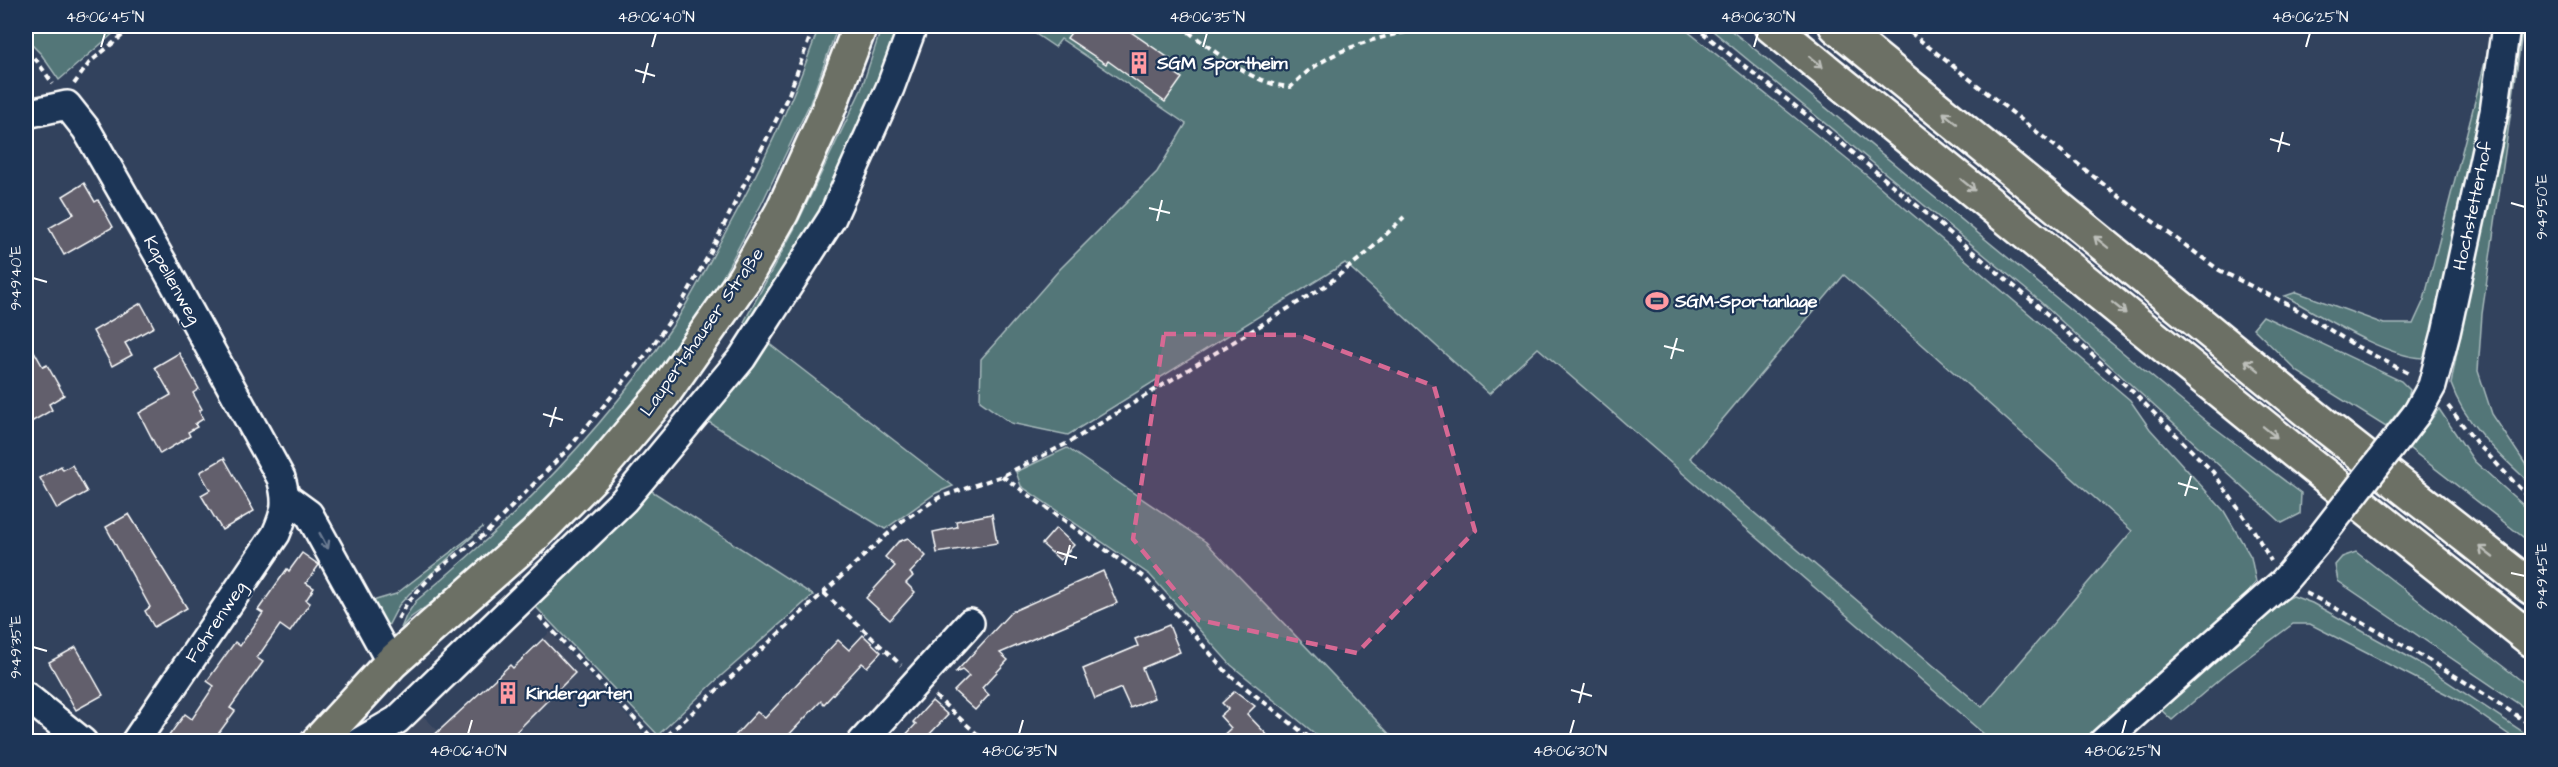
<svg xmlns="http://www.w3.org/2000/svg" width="2558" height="767" font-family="'Architects Daughter',sans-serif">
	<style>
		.built { fill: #404b62 }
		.green { fill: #527678; stroke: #a8babc; stroke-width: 1.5; fill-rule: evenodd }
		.building { fill: #625f6c; stroke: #fff; stroke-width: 1.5 }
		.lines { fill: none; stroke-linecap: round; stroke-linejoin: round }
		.minor-casing { stroke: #fff; stroke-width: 32 }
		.major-casing { stroke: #fff; stroke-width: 38 }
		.highway-casing { stroke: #fff; stroke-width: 38 }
		.path { stroke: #fff; stroke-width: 4; stroke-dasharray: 6 4.5; stroke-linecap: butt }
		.minor { stroke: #1d3557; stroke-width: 27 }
		.major { stroke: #6c7065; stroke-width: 33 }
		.highway { stroke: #6c7065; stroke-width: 33 }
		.minor-bridge-casing { stroke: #fff; stroke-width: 32; stroke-linecap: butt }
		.minor-bridge { stroke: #1d3557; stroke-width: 27 }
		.oneway { stroke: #bdbfba }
		.oneway2 { stroke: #6c7c92 }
		.marked { fill: #d76994; fill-opacity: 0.2; stroke: #d76994; stroke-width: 4.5; stroke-dasharray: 12 8; stroke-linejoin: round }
		.ticks { fill: none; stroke: #fff; stroke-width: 2 }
		.labels { text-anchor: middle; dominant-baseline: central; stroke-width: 4.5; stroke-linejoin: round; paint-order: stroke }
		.poi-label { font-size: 18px; font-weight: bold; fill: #fff; stroke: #1d3557; text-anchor: start }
		.street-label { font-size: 18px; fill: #fff; stroke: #1d3557 }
		.neatline { fill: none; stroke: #fff; stroke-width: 2 }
		.ticks-label { font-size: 15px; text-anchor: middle; fill: #fff }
	</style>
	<rect width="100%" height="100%" fill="#32425d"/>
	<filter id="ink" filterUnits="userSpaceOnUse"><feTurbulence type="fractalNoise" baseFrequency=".0167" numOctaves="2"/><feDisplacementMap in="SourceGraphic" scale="12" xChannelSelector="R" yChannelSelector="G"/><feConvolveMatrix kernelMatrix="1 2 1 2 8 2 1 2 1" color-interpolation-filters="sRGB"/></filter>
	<g filter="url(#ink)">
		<g class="built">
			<path d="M550 632 650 741H507L512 736 506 730 518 719 524 725 546 704 525 682 550 697 575 674 543 639Z"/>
			<path d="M420 713 439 732 428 741 379 742Z"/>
		</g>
		<g class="green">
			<path d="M26 26H122L59 80 41 54 26 39Z"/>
			<path d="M819 26H838L810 103 761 205 719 284 675 359 571 481 452 588 410 618 401 628 406 616 416 601C512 522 603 430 672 327 694 294 711 258 730 224 765 160 796 95 819 26Z"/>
			<path d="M882 26H904L824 217 753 332 744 322 797 224 861 90Z"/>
			<path d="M1024 26H1681L1865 174 2130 400 2150 429 2224 511 2251 557 2256 582C2218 640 2141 696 2088 741H1992L1538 348 1489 394 1345 263 1068 435 1011 423 980 401 981 359 1060 269 1157 172 1186 124 1061 39 1055 47ZM1844 275 2132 531 1982 707 1690 458Z"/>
			<path d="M1707 26H1725L1751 46 2207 422 2301 493 2300 514 2282 523 2034 296Z"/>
			<path d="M2523 26 2482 314 2478 371 2492 414 2532 474V485C2501 456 2465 425 2451 384L2513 54Z"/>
			<path d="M2496 43 2437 347 2423 358C2385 357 2320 315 2285 296L2297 292 2384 324H2413L2424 300 2489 46Z"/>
			<path d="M2263 316 2401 381 2410 390 2407 401 2386 427 2298 372 2253 328Z"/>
			<path d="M763 339 953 486 936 493 885 529 702 418Z"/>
			<path d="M2439 409 2474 461 2532 513V544L2409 448Z"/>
			<path d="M1067 448 1206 542 1396 741H1324L1231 665 1150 575 1021 486 1016 472Z"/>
			<path d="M644 486 813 595 722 675 658 735 537 608 532 600Z"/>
			<path d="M483 527 409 594 399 605 386 630 366 603 396 594Z"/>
			<path d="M2356 552 2532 689V713L2338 581 2335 565 2342 557Z"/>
			<path d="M2293 596 2312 603 2416 661 2532 738V741H2518L2462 702 2310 624H2293L2227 673 2172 720 2159 708 2272 607Z"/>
		</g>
		<g class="building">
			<path d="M1076 26H1122L1170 59 1165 66 1182 78 1165 102 1108 61 1106 64 1067 38Z"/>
			<path d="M84 183 95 202 98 200 113 227 64 255 49 228 74 214 63 196Z"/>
			<path d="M141 303 154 327 125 343 132 355 112 366 93 331Z"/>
			<path d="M26 337 43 367 47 365 64 395 49 404 52 410 26 425Z"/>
			<path d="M179 353 199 389 193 393 202 409 199 411 203 419 195 424 197 427 188 432 190 436 160 454 139 413 171 395 155 367Z"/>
			<path d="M224 458 254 511 222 530 201 495 210 490 200 472Z"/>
			<path d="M72 465 87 492 57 509 40 478 61 466 63 470Z"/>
			<path d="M129 514 187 608 154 627 145 611 150 607 106 527Z"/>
			<path d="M992 514 997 543 937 553 933 532 957 527 956 521Z"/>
			<path d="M1056 528 1074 545 1060 560 1042 544Z"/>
			<path d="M908 538 926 556 910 573 913 576 906 583 915 592 890 620 866 598 895 566 885 557 898 542Z"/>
			<path d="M302 553 319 565 306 583 314 588 306 600 310 603 290 632 280 625 257 658 263 662 230 708 235 711 213 741H165L185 714 192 719 214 686 207 681 235 642 240 646 263 613 258 610 287 569 289 571Z"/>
			<path d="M1103 571 1117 603 1000 653 1008 660 982 688 989 695 975 710 954 691 969 676 962 670 955 673 1011 612Z"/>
			<path d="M1169 625 1180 652 1142 668 1154 698 1130 708 1121 688 1095 699 1083 669 1138 646 1135 639Z"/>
			<path d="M863 635 881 652 867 667 862 663 824 704 821 701 783 741H730L757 712 765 718 838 640 849 650Z"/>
			<path d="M543 639 575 673 507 741H428L510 665 513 668Z"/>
			<path d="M76 647 103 695 76 710 49 662Z"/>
			<path d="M1235 691 1255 706 1247 714 1273 741H1217L1231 728 1220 716 1228 709 1222 703Z"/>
			<path d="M932 701 948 715 923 741H900L916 724 913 722Z"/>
		</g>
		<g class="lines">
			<g class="minor-casing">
				<g id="minor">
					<path d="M26 114 67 105 86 129 163 263 281 478C288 502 286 511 276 534L135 742"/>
					<path d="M2417 413 2432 386 2446 333 2494 112 2506 26"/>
					<path d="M287 498 309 514 391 663"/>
					<path d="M26 696 83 742"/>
					<path d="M359 742 397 720 624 500 742 358 832 218 890 88 913 26"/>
					<path d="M862 742 970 623"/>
					<path d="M2103 742 2283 582 2317 542"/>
				</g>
			</g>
			<g class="major-casing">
				<path id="major" d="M318 742 391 663 534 536 598 471 664 393 744 279 782 212 825 118 860 26"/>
			</g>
			<g class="highway-casing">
				<g id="highway">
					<path d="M1771 26 2295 452 2532 640"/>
					<path d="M1836 26 2328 428 2532 588"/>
				</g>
			</g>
			<g class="path">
				<path d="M1180 26C1213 48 1250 85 1291 87 1330 45 1386 35 1440 26"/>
				<path d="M1694 26 1828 132 2037 305 2133 392 2213 472 2254 531 2271 561"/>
				<path d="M1902 26 2121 198 2219 270 2291 306 2356 346 2410 374"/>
				<path d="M26 51 37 61 53 84"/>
				<path d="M74 84 90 62 134 26"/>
				<path d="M2448 406 2475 441 2532 501"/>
				<path d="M1002 476 1145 578 1228 674 1315 742"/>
				<path d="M824 593 901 665"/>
				<path d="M2306 593C2384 633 2460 676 2532 726"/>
				<path d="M539 616 656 742"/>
				<path d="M398 619 407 603 435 572 485 534 569 448 648 352 680 306 711 251 789 94 814 26"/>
				<path d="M935 696 986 742"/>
				<path d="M660 742 902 521 940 497 1002 476 1068 443 1325 286 1367 253 1404 217"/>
			</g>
			<use href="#minor" class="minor"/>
			<use href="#major" class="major"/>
			<use href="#highway" class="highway"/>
			<g class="minor-bridge-casing">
				<path id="minor-bridge" d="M2317 542 2417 413"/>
			</g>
			<use href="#minor-bridge" class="minor-bridge"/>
		</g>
		<defs><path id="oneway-shaft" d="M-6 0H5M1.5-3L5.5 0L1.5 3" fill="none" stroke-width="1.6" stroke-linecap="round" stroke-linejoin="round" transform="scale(1.5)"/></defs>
		<g class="oneway">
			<use href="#oneway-shaft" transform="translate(1816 62) rotate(39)"/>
			<use href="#oneway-shaft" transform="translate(1950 118) rotate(-141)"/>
			<use href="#oneway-shaft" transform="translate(1968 185) rotate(39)"/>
			<use href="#oneway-shaft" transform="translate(2101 242) rotate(-141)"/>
			<use href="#oneway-shaft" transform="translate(2119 308) rotate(39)"/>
			<use href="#oneway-shaft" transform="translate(2252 365) rotate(-141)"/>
			<use href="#oneway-shaft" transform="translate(2270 432) rotate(39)"/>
			<use href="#oneway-shaft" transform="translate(2486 552) rotate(-142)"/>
		</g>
		<use class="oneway2" href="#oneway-shaft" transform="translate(324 541) rotate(61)"/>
	</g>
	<path class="marked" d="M1164 334 1300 335 1434 386 1475 531 1357 653 1199 620 1133 539Z"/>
	<path class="ticks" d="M101 47 105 33M652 47 656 33M1203 47 1207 33M1754 47 1758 33M2306 47 2310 33M635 70 655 76M643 83 648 63M2270 139 2290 145M2278 152 2283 132M2511 203 2525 207M1149 208 1170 213M1157 221 1162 200M33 278 47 282M1664 346 1684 351M1671 359 1677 338M543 414 563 420M550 427 556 407M2178 483 2198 489M2185 496 2191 476M1057 552 1077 558M1065 565 1070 545M2511 573 2525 576M33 647 47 651M1571 690 1592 696M1579 703 1584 683M468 734 472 720M1019 734 1023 720M1570 734 1574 720M2122 734 2126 720"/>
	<defs>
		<g id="building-bare" transform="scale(1.8)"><path d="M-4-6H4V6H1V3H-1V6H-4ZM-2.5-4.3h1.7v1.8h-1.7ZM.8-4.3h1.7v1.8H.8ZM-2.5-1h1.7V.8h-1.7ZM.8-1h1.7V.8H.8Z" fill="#ff9aa2" stroke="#1d3557" stroke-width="2.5" paint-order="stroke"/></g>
		<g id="stadium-bare" transform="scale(1.8)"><path d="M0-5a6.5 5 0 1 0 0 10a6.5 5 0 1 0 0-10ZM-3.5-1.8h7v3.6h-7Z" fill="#ff9aa2" stroke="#1d3557" stroke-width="2.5" paint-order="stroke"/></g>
	</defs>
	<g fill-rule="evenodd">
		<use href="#building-bare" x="1139" y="63"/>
		<use href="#stadium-bare" x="1657" y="301"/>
		<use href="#building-bare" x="508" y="693"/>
	</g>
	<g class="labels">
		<g class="poi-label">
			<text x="1157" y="63">SGM Sportheim</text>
			<text x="1675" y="301">SGM-Sportanlage</text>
			<text x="526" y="693">Kindergarten</text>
		</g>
		<g class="street-label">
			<text transform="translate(2473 206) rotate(-78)">Hochstetterhof</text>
			<text transform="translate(172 280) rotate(61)">Kapellenweg</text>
			<text transform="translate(702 332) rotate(-55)">Laupertshauser Straße</text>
			<text transform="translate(216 622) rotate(-56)">Fohrenweg</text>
		</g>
	</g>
	<rect width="2558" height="767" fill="none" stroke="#1d3557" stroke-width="66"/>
	<rect x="33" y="33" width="2492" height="701" class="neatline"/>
	<g class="ticks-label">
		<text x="105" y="22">48°06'45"N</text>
		<text x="656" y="22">48°06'40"N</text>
		<text x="1207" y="22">48°06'35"N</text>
		<text x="1758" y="22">48°06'30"N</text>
		<text x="2310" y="22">48°06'25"N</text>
		<text transform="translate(2542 207) rotate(-90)" y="5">9°49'50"E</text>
		<text transform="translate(16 278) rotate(-90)" y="5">9°49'40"E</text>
		<text transform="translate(2542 576) rotate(-90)" y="5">9°49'45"E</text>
		<text transform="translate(16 647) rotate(-90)" y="5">9°49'35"E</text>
		<text x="468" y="756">48°06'40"N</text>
		<text x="1019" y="756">48°06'35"N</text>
		<text x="1570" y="756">48°06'30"N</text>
		<text x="2122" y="756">48°06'25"N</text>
	</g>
</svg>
